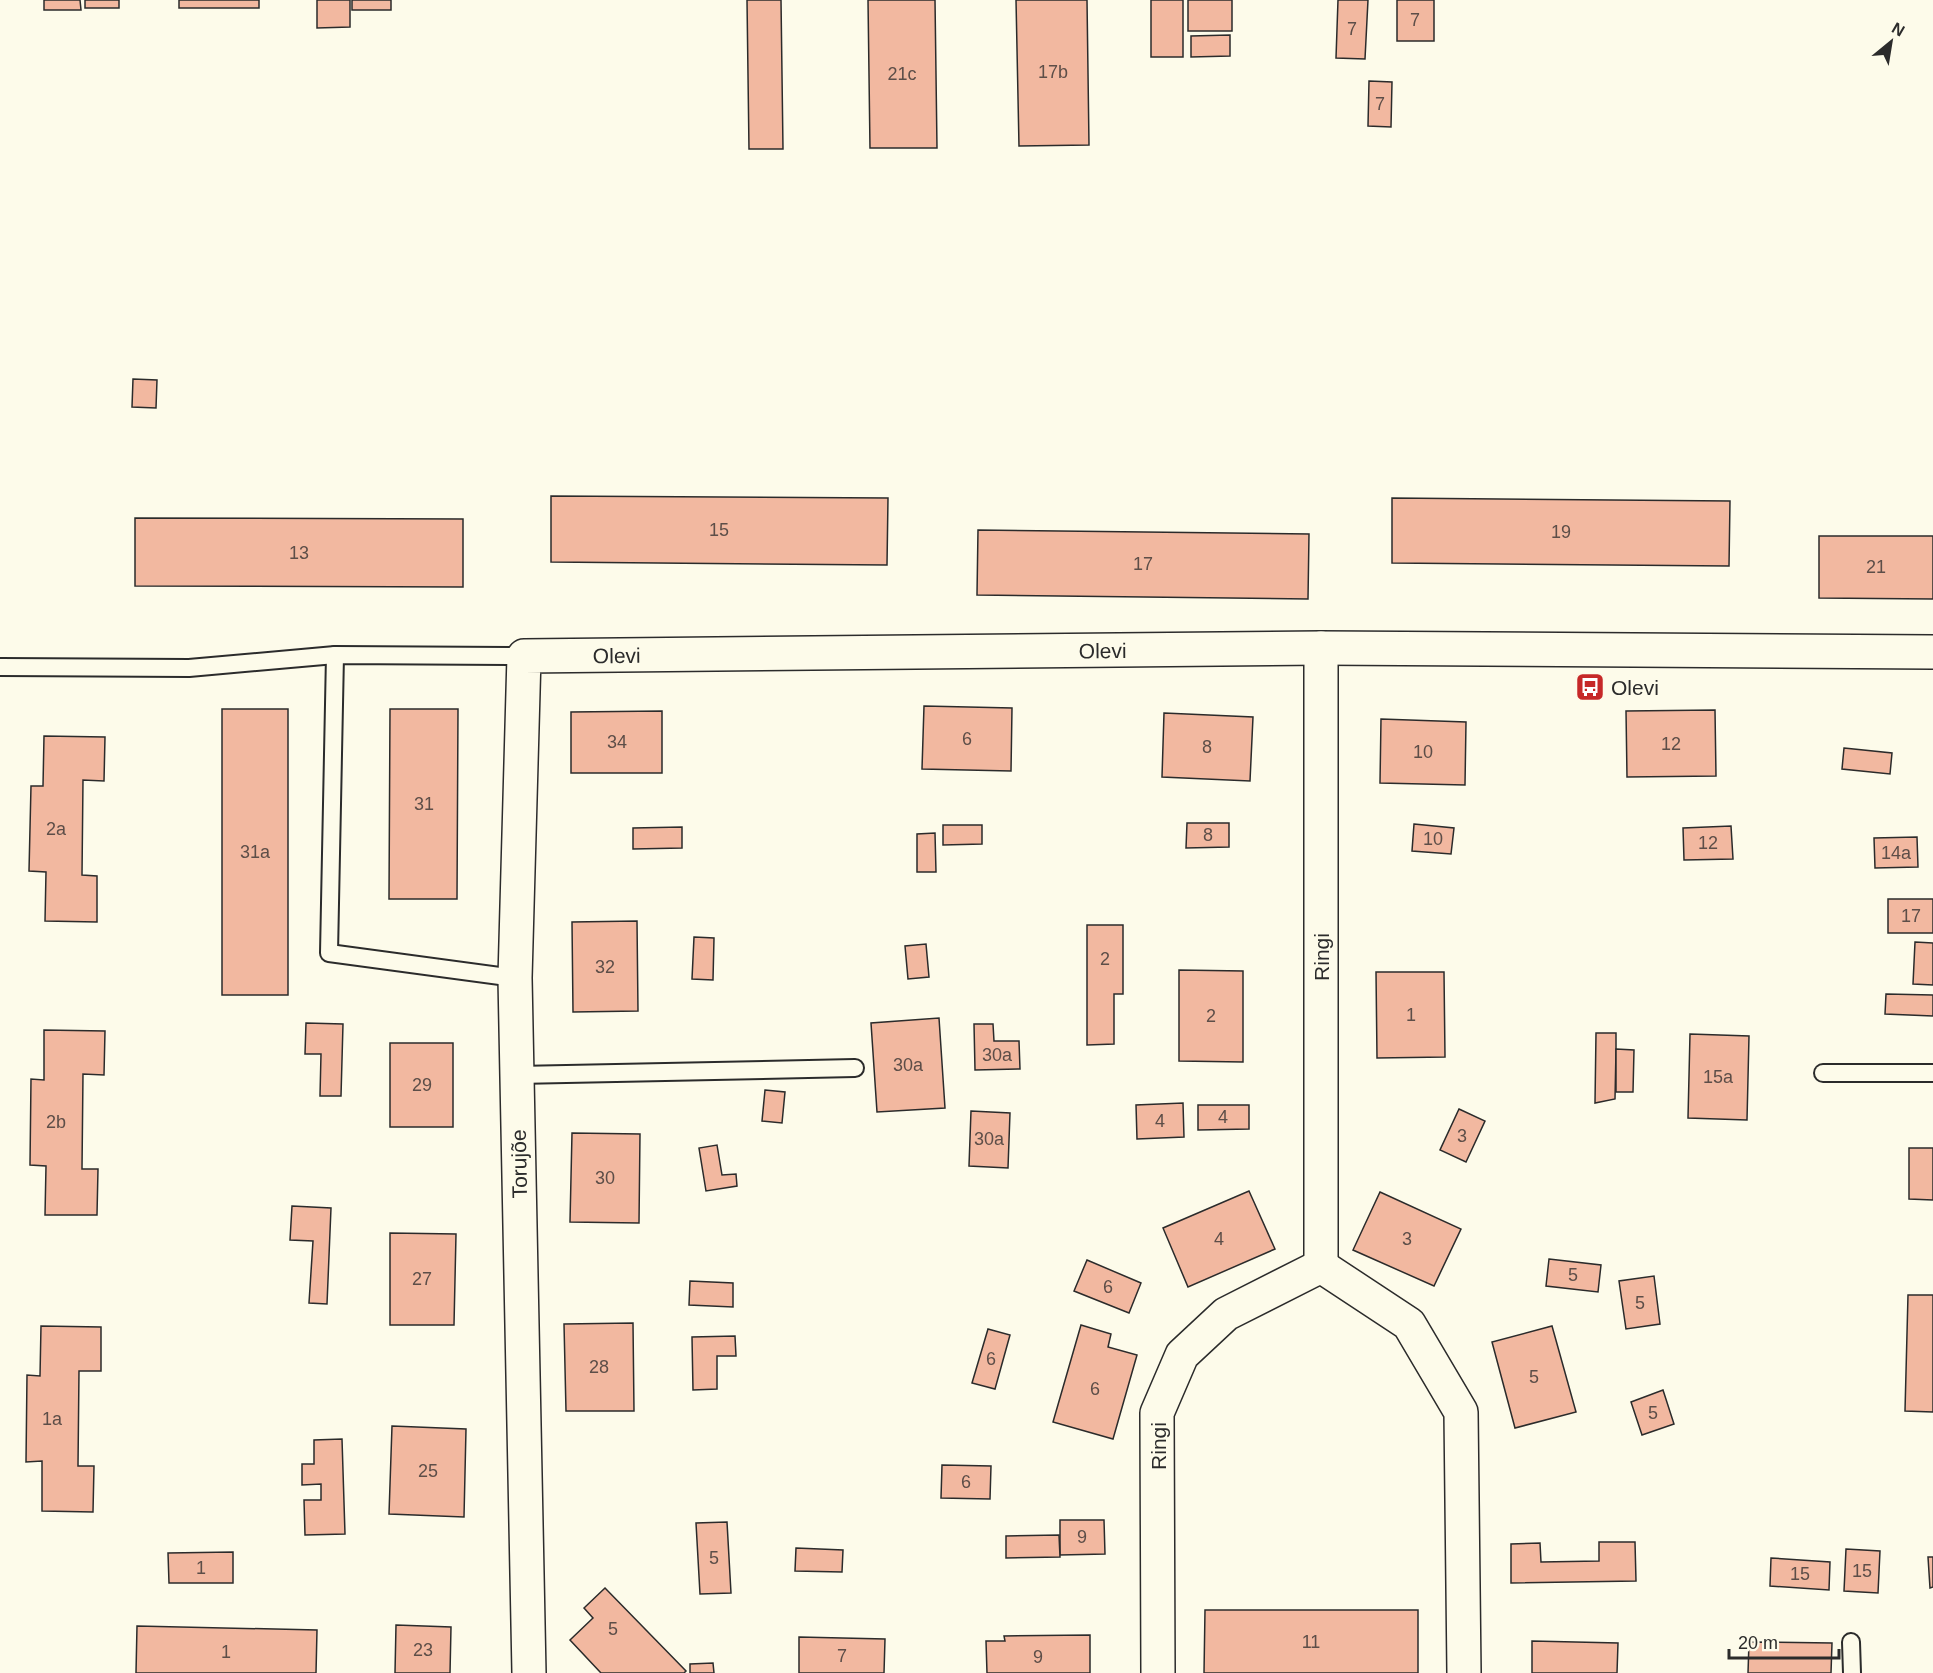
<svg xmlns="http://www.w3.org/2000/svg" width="1933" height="1673" font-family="Arial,sans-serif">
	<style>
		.building { fill: #f2b8a0; stroke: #2b2b2b; stroke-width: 1.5 }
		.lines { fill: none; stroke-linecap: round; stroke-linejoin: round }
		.service-casing { stroke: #2b2b2b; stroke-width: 20 }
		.minor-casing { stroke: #2b2b2b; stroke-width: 36 }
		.service { stroke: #fdfbea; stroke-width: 16 }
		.minor { stroke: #fdfbea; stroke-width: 33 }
		.labels { text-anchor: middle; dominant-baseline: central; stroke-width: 4.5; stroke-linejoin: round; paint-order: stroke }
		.number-label { font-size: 18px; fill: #5d4e48 }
		.street-label { font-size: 21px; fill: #2b2b2b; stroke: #fdfbea }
		.poi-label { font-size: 21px; fill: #2b2b2b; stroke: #fdfbea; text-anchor: start }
	</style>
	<rect width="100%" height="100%" fill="#fdfbea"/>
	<g class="building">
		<path d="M44 0H80L81 10H44Z"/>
		<rect x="85" y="0" width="34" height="8"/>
		<rect x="179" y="0" width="80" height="8"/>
		<path d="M317 0H350V27L317 28Z"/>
		<rect x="352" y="0" width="39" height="10"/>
		<path d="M747 0H781L783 149H749Z"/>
		<path d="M868 0H935L937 148H870Z"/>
		<path d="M1016 0H1087L1089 145 1019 146Z"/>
		<rect x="1151" y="0" width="32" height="57"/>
		<rect x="1188" y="0" width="44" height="31"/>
		<path d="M1338 0H1368L1365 59 1336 58Z"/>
		<rect x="1397" y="0" width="37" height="41"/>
		<path d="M1230 35V56L1191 57V36Z"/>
		<path d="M1369 81 1392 82 1391 127 1368 126Z"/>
		<path d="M133 379 157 380 156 408 132 407Z"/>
		<path d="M551 496 888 498 887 565 551 562Z"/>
		<path d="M1392 498 1730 501 1729 566 1392 563Z"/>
		<path d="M135 518 463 519V587L135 586Z"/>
		<path d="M978 530 1309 534 1308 599 977 595Z"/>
		<path d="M1819 536H1933V599L1819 598Z"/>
		<path d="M924 706 1012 708 1011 771 922 769Z"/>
		<rect x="222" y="709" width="66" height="286"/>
		<path d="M390 709H458L457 899H389Z"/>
		<path d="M1715 710 1716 776 1627 777 1626 711Z"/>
		<path d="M662 711V773H571V712Z"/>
		<path d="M1164 713 1253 717 1250 781 1162 777Z"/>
		<path d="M1381 719 1466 722 1465 785 1380 783Z"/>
		<path d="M44 736 105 737 104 781 83 780 82 875 97 876V922L45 921 46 872 29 871 31 786H43Z"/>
		<path d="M1844 748 1892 753 1890 774 1842 769Z"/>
		<path d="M1187 823H1229V847L1186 848Z"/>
		<path d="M1414 824 1454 828 1451 854 1412 851Z"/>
		<path d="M943 825H982V844L943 845Z"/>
		<path d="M1731 826 1733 859 1684 860 1683 828Z"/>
		<path d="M682 827V848L633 849V828Z"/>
		<path d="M935 833 936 872H917V834Z"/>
		<path d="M1917 837 1918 867 1875 868 1874 838Z"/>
		<rect x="1888" y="899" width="45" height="34"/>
		<path d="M637 921 638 1011 573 1012 572 922Z"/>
		<path d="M1087 925H1123V994H1114V1044L1087 1045Z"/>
		<path d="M694 937 714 938 713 980 692 979Z"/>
		<path d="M1915 942 1933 943V985L1913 984Z"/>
		<path d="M926 944 929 977 908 979 905 946Z"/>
		<path d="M1179 970 1243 971V1062L1179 1061Z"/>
		<path d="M1376 972H1444L1445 1057 1377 1058Z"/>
		<path d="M1886 994 1933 995V1016L1885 1014Z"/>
		<path d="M939 1018 945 1108 877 1112 871 1023Z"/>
		<path d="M306 1023 343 1024 341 1096H320L321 1054H305Z"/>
		<path d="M974 1024H993L994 1041H1019L1020 1069 975 1070Z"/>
		<path d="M44 1030 105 1031 104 1075 83 1074 82 1169H98L97 1215H45L46 1166 30 1165 31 1079 44 1080Z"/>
		<path d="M1596 1033H1616V1050L1615 1099 1595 1103Z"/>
		<path d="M1690 1034 1749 1036 1747 1120 1688 1118Z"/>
		<rect x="390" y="1043" width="63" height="84"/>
		<path d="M1616 1049 1634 1050 1633 1092H1616Z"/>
		<path d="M765 1090 785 1092 782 1123 762 1121Z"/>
		<path d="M1183 1103 1184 1137 1137 1139 1136 1105Z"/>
		<path d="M1198 1105H1249V1129L1198 1130Z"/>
		<path d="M1459 1109 1485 1121 1466 1162 1440 1150Z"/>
		<path d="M971 1111 1010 1113 1008 1168 969 1166Z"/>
		<path d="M572 1133 640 1134 639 1223 570 1222Z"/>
		<path d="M717 1145 722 1175 736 1174 737 1186 706 1191 699 1148Z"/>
		<path d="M1909 1148H1933V1200L1909 1199Z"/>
		<path d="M1249 1191 1275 1249 1188 1287 1163 1228Z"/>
		<path d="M1380 1192 1461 1229 1434 1286 1353 1250Z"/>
		<path d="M292 1206 331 1208 327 1304 309 1303 313 1241 290 1240Z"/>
		<path d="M390 1233 456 1234 454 1325H390Z"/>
		<path d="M1549 1259 1601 1265 1598 1292 1546 1286Z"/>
		<path d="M1087 1260 1141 1283 1129 1313 1074 1291Z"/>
		<path d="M1654 1276 1660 1324 1626 1329 1619 1281Z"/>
		<path d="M690 1281 733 1283V1307L689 1305Z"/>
		<path d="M1908 1295H1933V1412L1905 1411Z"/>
		<path d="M633 1323 634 1411H566L564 1324Z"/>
		<path d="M1081 1325 1111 1334 1108 1347 1137 1355 1113 1439 1053 1422Z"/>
		<path d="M41 1326 101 1327V1371H79L78 1466H94L93 1512 42 1511V1461L26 1462 27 1375 40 1376Z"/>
		<path d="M1552 1326 1576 1412 1515 1428 1492 1342Z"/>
		<path d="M988 1329 1010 1335 995 1389 972 1383Z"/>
		<path d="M735 1336 736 1356H717V1389L693 1390 692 1337Z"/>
		<path d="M1663 1390 1674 1424 1642 1435 1631 1402Z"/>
		<path d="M392 1426 466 1429 464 1517 389 1514Z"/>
		<path d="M342 1439 345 1534 305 1535 304 1500H321V1484L302 1485V1464H314V1440Z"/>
		<path d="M942 1465 991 1466 990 1499 941 1498Z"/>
		<path d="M1060 1520H1104L1105 1554 1060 1555Z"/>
		<path d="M727 1522 731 1593 700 1594 696 1523Z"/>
		<path d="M1059 1535 1060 1557 1006 1558V1536Z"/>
		<path d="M1599 1542H1635L1636 1581 1511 1583V1544L1540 1543 1541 1562 1599 1561Z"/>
		<path d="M796 1548 843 1550 842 1572 795 1571Z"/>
		<path d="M1846 1549 1880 1551 1878 1593 1844 1591Z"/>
		<path d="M233 1552V1583H169L168 1553Z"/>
		<path d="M1928 1557H1933V1587L1930 1588Z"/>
		<path d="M1771 1558 1830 1562 1829 1590 1770 1586Z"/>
		<path d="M605 1588 686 1671 684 1673H601L570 1640 593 1618 584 1608Z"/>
		<path d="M1205 1610H1418V1673H1204Z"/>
		<path d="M396 1625 451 1627 450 1673H395Z"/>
		<path d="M137 1626 317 1630 316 1673H136Z"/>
		<path d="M1090 1635V1673H987L986 1641H1005L1004 1636Z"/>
		<path d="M799 1637 885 1639 884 1673H799Z"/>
		<path d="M1532 1641 1618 1643 1617 1673H1532Z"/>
		<path d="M1749 1642 1832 1643 1831 1673H1748Z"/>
		<path d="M713 1663 714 1673H690V1664Z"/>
	</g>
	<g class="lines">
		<g class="service-casing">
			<g id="service">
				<path d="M335 655 329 953 515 978"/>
				<path d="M0 667 189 668 335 655 524 656"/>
				<path d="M1823 1073H1933"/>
				<path d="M517 1075 855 1068"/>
				<path d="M1851 1642 1852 1673"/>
			</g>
		</g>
		<g class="minor-casing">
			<g id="minor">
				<path d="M1321 1266V648"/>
				<path id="s1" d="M529 1673 515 978 524 656 1321 648 1933 652"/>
				<path d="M1158 1673 1157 1413 1182 1355 1226 1314 1321 1266 1409 1324 1461 1412 1464 1673"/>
			</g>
		</g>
		<use href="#service" class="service"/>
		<use href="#minor" class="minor"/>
	</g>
	<defs>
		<g id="bus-square" transform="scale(1.5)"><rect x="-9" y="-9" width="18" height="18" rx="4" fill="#c62828" stroke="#fdfbea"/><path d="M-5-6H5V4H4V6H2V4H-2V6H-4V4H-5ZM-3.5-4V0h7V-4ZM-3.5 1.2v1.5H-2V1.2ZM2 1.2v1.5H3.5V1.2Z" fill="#fff"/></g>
	</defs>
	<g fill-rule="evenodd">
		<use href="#bus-square" x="1590" y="687"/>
	</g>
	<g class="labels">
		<g class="number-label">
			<text x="1415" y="20">7</text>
			<text x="1352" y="29">7</text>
			<text x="1053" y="72">17b</text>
			<text x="902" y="74">21c</text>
			<text x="1380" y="104">7</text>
			<text x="719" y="530">15</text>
			<text x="1561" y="532">19</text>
			<text x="299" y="553">13</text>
			<text x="1143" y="564">17</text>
			<text x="1876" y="567">21</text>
			<text x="967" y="739">6</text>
			<text x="617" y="742">34</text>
			<text x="1671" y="744">12</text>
			<text x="1207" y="747">8</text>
			<text x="1423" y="752">10</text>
			<text x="424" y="804">31</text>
			<text x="56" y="829">2a</text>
			<text x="1208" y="835">8</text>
			<text x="1433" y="839">10</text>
			<text x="1708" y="843">12</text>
			<text x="255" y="852">31a</text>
			<text x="1896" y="853">14a</text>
			<text x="1911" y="916">17</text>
			<text x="1105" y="959">2</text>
			<text x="605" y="967">32</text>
			<text x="1411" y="1015">1</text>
			<text x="1211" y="1016">2</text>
			<text x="997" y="1055">30a</text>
			<text x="908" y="1065">30a</text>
			<text x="1718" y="1077">15a</text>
			<text x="422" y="1085">29</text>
			<text x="1223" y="1117">4</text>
			<text x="1160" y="1121">4</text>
			<text x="56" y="1122">2b</text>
			<text x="1462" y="1136">3</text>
			<text x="989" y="1139">30a</text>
			<text x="605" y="1178">30</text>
			<text x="1219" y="1239">4</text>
			<text x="1407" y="1239">3</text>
			<text x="1573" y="1275">5</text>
			<text x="422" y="1279">27</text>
			<text x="1108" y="1287">6</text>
			<text x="1640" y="1303">5</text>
			<text x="991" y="1359">6</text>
			<text x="599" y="1367">28</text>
			<text x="1534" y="1377">5</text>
			<text x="1095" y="1389">6</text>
			<text x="1653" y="1413">5</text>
			<text x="52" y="1419">1a</text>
			<text x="428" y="1471">25</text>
			<text x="966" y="1482">6</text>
			<text x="1082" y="1537">9</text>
			<text x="714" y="1558">5</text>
			<text x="201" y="1568">1</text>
			<text x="1862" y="1571">15</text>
			<text x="1800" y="1574">15</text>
			<text x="613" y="1629">5</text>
			<text x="1311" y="1642">11</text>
			<text x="423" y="1650">23</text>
			<text x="226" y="1652">1</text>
			<text x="842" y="1656">7</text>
			<text x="1038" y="1657">9</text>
		</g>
		<g class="street-label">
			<text stroke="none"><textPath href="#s1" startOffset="1596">Olevi</textPath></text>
			<text stroke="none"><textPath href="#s1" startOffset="1110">Olevi</textPath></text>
			<text transform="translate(1321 957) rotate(-90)">Ringi</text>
			<text transform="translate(519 1164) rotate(-91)">Torujõe</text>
			<text transform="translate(1158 1446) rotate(-90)">Ringi</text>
		</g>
		<g class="poi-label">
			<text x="1611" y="687">Olevi</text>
		</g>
	</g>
	<g transform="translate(1891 42) rotate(30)" stroke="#fdfbea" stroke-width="4.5" paint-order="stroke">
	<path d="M0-4.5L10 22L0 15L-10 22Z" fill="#2b2b2b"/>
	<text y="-9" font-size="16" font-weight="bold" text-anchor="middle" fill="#2b2b2b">N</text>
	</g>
	<path d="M1729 1649v9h110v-9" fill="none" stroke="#2b2b2b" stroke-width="3"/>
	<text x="1738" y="1649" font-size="18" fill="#2b2b2b" stroke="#fdfbea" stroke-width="4.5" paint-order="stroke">20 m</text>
</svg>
